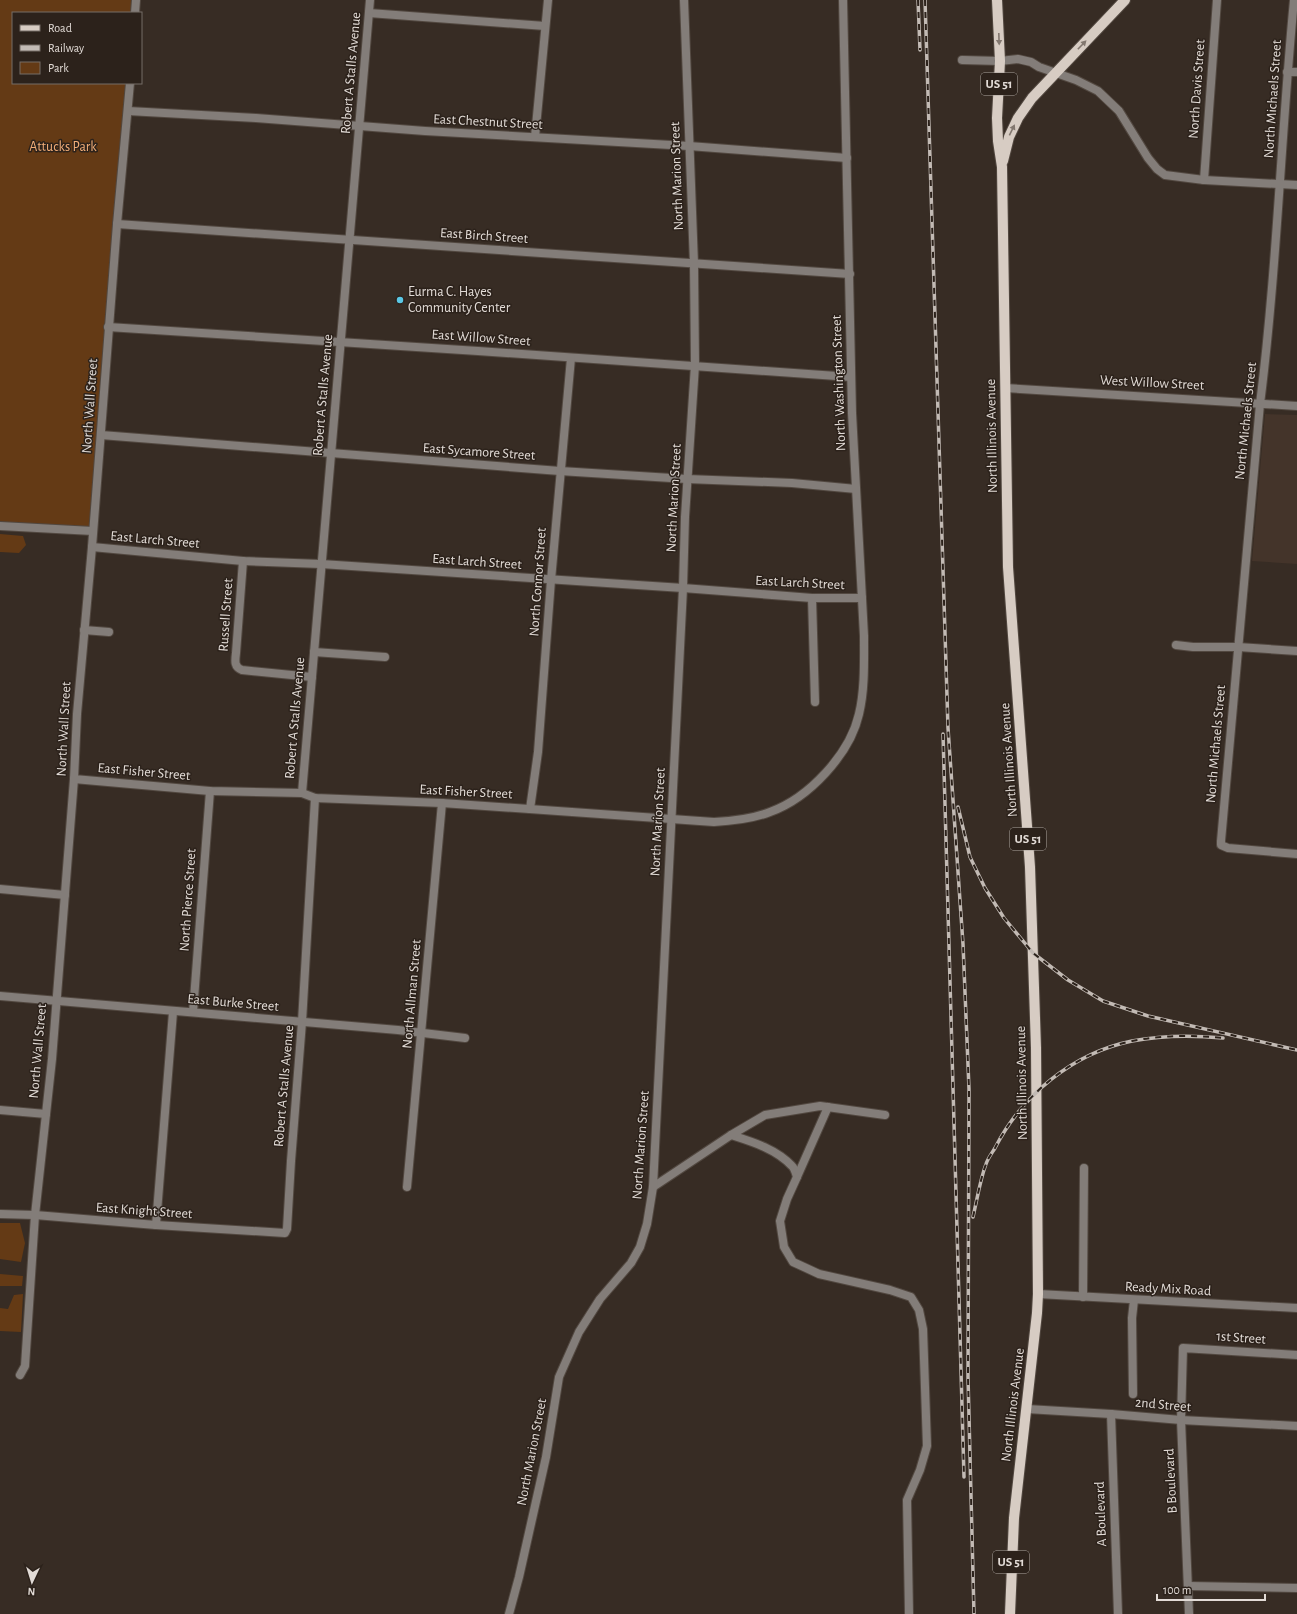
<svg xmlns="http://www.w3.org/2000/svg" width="1297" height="1614" font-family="'Alegreya Sans',sans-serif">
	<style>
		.built { fill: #44342a }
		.green { fill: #643a15 }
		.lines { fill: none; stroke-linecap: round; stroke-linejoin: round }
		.minor-casing { stroke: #524840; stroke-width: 10 }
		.tertiary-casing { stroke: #524840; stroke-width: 10 }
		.primary-casing { stroke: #524840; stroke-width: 12 }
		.minor { stroke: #837d79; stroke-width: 8 }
		.tertiary { stroke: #837d79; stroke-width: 8 }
		.primary { stroke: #d7ccc3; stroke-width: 10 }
		.rail-casing { stroke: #c2bab4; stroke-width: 3.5 }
		.rail { stroke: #2c221b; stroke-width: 2; stroke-dasharray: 6; stroke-linecap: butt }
		.oneway { fill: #82776f }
		.poi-dot { fill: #5ac8e6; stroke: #2c221b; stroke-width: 1.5 }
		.labels { text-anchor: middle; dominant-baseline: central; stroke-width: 3; stroke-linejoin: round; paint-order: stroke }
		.shield { fill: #2c221b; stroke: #aba49e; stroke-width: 1 }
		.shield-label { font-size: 13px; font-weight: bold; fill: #e2dbd6 }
		.street-label { font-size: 14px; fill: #e2dbd6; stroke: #2c221b }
		.park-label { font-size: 14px; fill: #f3ae78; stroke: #2c221b }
		.poi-label { font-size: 14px; fill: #e2dbd6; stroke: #2c221b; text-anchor: start }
	</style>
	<rect width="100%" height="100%" fill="#372c24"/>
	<path class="built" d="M1265 414 1297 415V564L1252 561Z"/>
	<g class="green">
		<path d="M0 0H138L137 13H13V83H131L93 531 0 526Z"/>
		<path d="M0 534 23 536 26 545 19 553 0 552Z"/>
		<path d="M0 1223H20L25 1243 21 1262 0 1259Z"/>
		<path d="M0 1274 23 1276 22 1286H0Z"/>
		<path d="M23 1294 21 1332 0 1331V1308L8 1309 14 1295Z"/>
	</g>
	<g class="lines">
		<g class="minor-casing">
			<g id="minor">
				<path d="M1294 0C1281 134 1277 270 1260 404L1221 841V845L1228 848 1297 854"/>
				<path d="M369 13 545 26"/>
				<path d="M962 60 1000 61 1018 59 1031 62 1039 67 1076 80 1098 91 1119 111 1148 158 1157 169 1165 175 1204 180 1297 185"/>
				<path d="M1287 72H1297"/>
				<path d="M128 111 256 118 425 131 689 146 847 158"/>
				<path d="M535 137 548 0"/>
				<path d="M1204 180 1217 0"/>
				<path d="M117 224 850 274"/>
				<path d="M108 327 478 351 851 377"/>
				<path d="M101 435 560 471 687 479 792 483 856 489"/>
				<path d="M0 526 93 531"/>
				<path d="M92 547 243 561 321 564 683 588 812 598H862"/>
				<path d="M243 561 236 653C235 661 234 667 242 670L312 677"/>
				<path d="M812 598 815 702"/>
				<path d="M84 630 109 632"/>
				<path d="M1176 645 1193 647H1238L1297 651"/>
				<path d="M314 652 385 657"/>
				<path d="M302 793 370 0"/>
				<path d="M530 809 538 752 551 580 571 358"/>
				<path d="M0 889 65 895"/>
				<path d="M0 996 398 1030 465 1038"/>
				<path d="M193 1012 210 791"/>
				<path d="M0 1110 46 1114"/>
				<path d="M731 1135C753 1142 776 1149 792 1166 795 1169 796 1174 797 1177L787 1199 780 1221 784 1247 793 1262 819 1274 890 1290 911 1297 919 1310 923 1329 927 1446 920 1470 907 1500 909 1614"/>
				<path d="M797 1177 828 1107"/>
				<path d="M407 1187 442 803"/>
				<path d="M653 1187 731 1135 765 1115 820 1106 885 1115"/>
				<path d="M0 1214 35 1215 156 1225 285 1233 287 1229 291 1161 302 1022 315 798"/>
				<path d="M156 1225 173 1012"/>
				<path d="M1038 1294 1297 1308"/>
				<path d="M1083 1297 1084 1168"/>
				<path d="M20 1375 25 1366 35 1215 52 1059 74 779"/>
				<path d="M1133 1394 1132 1318 1134 1300"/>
				<path d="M1027 1409 1111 1414 1181 1420 1297 1426"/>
				<path d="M1111 1414 1118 1614"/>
				<path d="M1188 1586 1297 1588"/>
				<path d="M509 1614 519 1577 546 1457 559 1377 579 1332 600 1299 631 1263 640 1247 647 1224 653 1187 683 588 685 517 695 365 694 264 684 0"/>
				<path d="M1189 1614 1181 1420 1183 1348 1297 1355"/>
			</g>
		</g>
		<g class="tertiary-casing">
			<g id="tertiary">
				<path d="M135 13 136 0"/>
				<path d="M130 83 117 224 92 547 77 714 74 779 210 791 302 793 315 798 442 803 714 822C733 821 752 819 770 812 809 798 850 754 859 714 865 689 864 661 864 636L852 413 843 0"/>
				<path d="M1005 388 1297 406"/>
			</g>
		</g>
		<g class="primary-casing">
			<g id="primary">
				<path d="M997 0 1000 61 997 118 998 141 1002 167 1008 567 1030 867 1036 1048 1038 1294 1037 1313 1014 1518 1010 1614"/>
				<path d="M1003 161 1009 137 1018 118 1032 98 1125 0"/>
			</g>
		</g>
		<use href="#minor" class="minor"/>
		<use href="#tertiary" class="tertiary"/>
		<use href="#primary" class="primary"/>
		<g class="rail-casing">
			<g id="rail">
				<path d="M918 0 920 50"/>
				<path d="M925 0 948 728 963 944 969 1089 968 1377 974 1614"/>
				<path d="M943 734 964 1477"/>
				<path d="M958 807 970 857 985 888 1004 918 1033 953 1068 980 1103 1001 1148 1016 1297 1050"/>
				<path d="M973 1217C977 1200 980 1180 986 1164 988 1158 992 1153 995 1148 1022 1095 1073 1053 1132 1041 1163 1035 1192 1035 1223 1038"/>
			</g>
		</g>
		<use href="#rail" class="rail"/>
	</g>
	<defs><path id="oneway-solid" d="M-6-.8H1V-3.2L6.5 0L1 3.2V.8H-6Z"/></defs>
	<g class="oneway">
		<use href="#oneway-solid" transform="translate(999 39) rotate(88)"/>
		<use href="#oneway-solid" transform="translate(1082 45) rotate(-46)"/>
		<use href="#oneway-solid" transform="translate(1012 130) rotate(-64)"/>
	</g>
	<circle class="poi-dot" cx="400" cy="300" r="4"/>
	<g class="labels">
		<g class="shield">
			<rect x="981" y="73" width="36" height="22" rx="3"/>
			<rect x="1010" y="828" width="36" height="22" rx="3"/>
			<rect x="993" y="1551" width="36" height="22" rx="3"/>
		</g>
		<g class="shield-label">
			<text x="999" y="84">US 51</text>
			<text x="1028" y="839">US 51</text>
			<text x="1011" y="1562">US 51</text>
		</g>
		<g class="street-label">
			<text transform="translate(351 73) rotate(-85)">Robert A Stalls Avenue</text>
			<text transform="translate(1197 89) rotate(-86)">North Davis Street</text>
			<text transform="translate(1273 99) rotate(-86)">North Michaels Street</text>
			<text transform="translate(488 122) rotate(3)">East Chestnut Street</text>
			<text transform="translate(677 176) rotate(-92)">North Marion Street</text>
			<text transform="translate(484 236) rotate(4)">East Birch Street</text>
			<text transform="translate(481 338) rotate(4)">East Willow Street</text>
			<text transform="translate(839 383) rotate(-92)">North Washington Street</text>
			<text transform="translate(1152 383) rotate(3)">West Willow Street</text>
			<text transform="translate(323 395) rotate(-85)">Robert A Stalls Avenue</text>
			<text transform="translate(90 406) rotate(-86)">North Wall Street</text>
			<text transform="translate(1246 421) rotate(-84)">North Michaels Street</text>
			<text transform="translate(992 436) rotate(-91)">North Illinois Avenue</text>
			<text transform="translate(479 452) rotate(4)">East Sycamore Street</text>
			<text transform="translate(674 498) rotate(-87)">North Marion Street</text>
			<text transform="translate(155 540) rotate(5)">East Larch Street</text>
			<text transform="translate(477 562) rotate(4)">East Larch Street</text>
			<text transform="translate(538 582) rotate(-86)">North Connor Street</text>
			<text transform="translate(800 583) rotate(3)">East Larch Street</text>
			<text transform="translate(226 615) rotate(-86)">Russell Street</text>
			<text transform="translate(295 718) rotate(-85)">Robert A Stalls Avenue</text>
			<text transform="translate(64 729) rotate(-87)">North Wall Street</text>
			<text transform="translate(1216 744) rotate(-85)">North Michaels Street</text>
			<text transform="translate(1009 760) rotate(-94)">North Illinois Avenue</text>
			<text transform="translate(144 772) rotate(5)">East Fisher Street</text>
			<text transform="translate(466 792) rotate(3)">East Fisher Street</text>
			<text transform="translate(658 822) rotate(-87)">North Marion Street</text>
			<text transform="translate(188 900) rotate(-86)">North Pierce Street</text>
			<text transform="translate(412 994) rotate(-85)">North Allman Street</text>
			<text transform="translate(233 1003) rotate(5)">East Burke Street</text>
			<text transform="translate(38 1051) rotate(-85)">North Wall Street</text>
			<text transform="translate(1022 1083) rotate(-91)">North Illinois Avenue</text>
			<text transform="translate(284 1086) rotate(-85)">Robert A Stalls Avenue</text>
			<text transform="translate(641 1145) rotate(-86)">North Marion Street</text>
			<text transform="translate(144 1211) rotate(4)">East Knight Street</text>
			<text transform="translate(1168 1289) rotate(3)">Ready Mix Road</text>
			<text transform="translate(1241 1338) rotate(4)">1st Street</text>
			<text transform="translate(1013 1405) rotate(-83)">North Illinois Avenue</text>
			<text transform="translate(1163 1405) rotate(5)">2nd Street</text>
			<text transform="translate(532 1452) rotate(-79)">North Marion Street</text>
			<text transform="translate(1171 1481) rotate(-93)">B Boulevard</text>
			<text transform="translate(1101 1514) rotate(-92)">A Boulevard</text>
		</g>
		<g class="park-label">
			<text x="63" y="147">Attucks Park</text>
		</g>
		<g class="poi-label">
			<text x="408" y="292">Eurma C. Hayes<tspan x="408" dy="16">Community Center</tspan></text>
		</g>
	</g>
	<rect x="12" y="12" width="130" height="72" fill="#2c221b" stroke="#756c66"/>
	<rect x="20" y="25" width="20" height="6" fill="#d7ccc3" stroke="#756c66"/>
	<text x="48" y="32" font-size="12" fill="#e2dbd6">Road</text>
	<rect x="20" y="45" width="20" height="6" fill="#c2bab4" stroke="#756c66"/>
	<text x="48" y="52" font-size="12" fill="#e2dbd6">Railway</text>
	<rect x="20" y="62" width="20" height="12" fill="#643a15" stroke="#756c66"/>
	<text x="48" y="72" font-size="12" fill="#e2dbd6">Park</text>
	<g transform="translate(32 1582) rotate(184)" stroke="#2c221b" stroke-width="3" paint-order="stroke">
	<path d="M0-3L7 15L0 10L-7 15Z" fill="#e2dbd6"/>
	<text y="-6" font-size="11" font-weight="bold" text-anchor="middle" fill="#e2dbd6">N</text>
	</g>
	<path d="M1157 1594v6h108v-6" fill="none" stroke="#e2dbd6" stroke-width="2"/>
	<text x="1163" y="1594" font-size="12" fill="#e2dbd6" stroke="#2c221b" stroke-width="3" paint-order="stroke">100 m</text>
</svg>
